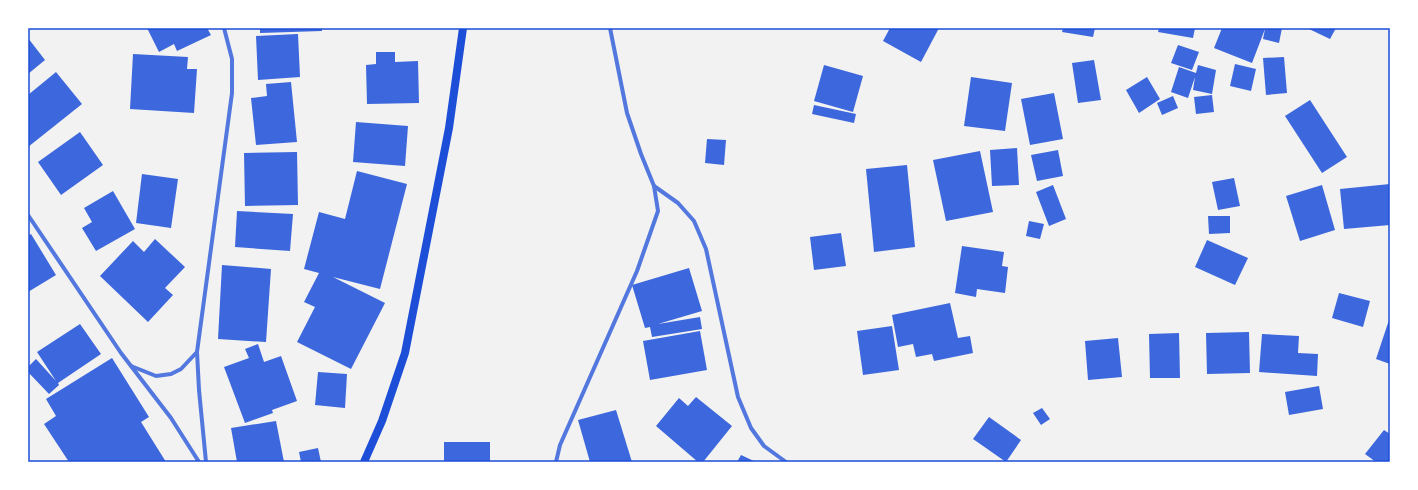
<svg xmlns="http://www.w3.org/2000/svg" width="1418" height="490" font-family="'Source Serif 4',serif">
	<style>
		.building { fill: #3d67dc }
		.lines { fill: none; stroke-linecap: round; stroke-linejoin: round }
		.minor { stroke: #5277de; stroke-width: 4 }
		.secondary { stroke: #1d4ed8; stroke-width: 8 }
		.neatline { fill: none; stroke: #1d4ed8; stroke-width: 1.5 }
	</style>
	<rect width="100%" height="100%" fill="#f2f2f2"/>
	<g class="building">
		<path d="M147 28H207L211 35 177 51 174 44 159 52Z"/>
		<path d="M260 28H322V31L260 33Z"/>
		<path d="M890 28H939L921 62 883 41Z"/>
		<path d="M1063 28H1095L1093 37 1062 32Z"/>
		<path d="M1159 28H1195L1193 38 1158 32Z"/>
		<path d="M1222 28H1282L1279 43 1263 39 1265 29 1252 63 1214 48Z"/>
		<path d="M1307 28H1336L1330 39Z"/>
		<path d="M298 34 300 77 258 80 256 36Z"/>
		<path d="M28 38 45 60 28 74Z"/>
		<path d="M1178 45 1199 52 1192 70 1171 63Z"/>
		<path d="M376 52H395V62L418 61 419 103 367 104 366 65 376 64Z"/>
		<path d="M133 54 188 57 187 69H197L194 113 130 109Z"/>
		<path d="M1284 57 1287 93 1266 95 1263 58Z"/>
		<path d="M1094 60 1101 100 1078 103 1072 63Z"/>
		<path d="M1235 64 1256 69 1251 91 1230 86Z"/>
		<path d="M824 65 863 76 853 112 814 101Z"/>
		<path d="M1198 65 1216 70 1212 94 1193 90 1195 77 1188 98 1171 92 1179 67 1196 73Z"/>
		<path d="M56 72 82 104 28 147V95Z"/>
		<path d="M971 77 1012 83 1005 131 964 126Z"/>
		<path d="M1147 77 1160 99 1139 113 1126 90Z"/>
		<path d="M291 82 297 142 256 145 251 98 267 96 266 84Z"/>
		<path d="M1054 93 1063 139 1030 145 1021 99Z"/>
		<path d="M1212 95 1214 112 1196 114 1194 97Z"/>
		<path d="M1173 96 1178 108 1162 115 1157 103Z"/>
		<path d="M1310 100 1347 157 1322 173 1285 116Z"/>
		<path d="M814 105 856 114 854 123 812 114Z"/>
		<path d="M356 122 408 126 405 166 353 162Z"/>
		<path d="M80 132 103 165 61 195 38 162Z"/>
		<path d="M707 139 726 140 724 165 705 163Z"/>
		<path d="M1017 148 1019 185 992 186 990 150Z"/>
		<path d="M1058 150 1063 176 1037 181 1031 155Z"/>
		<path d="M980 151 993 212 946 221 933 160Z"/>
		<path d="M297 152 298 205 245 206 244 153Z"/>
		<path d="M907 165 915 247 874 252 866 169Z"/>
		<path d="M357 171 407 184 380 289 333 277 385 303 351 369 297 342 315 307 304 302 319 273 304 269 319 212 345 219Z"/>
		<path d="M142 174 178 179 171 228 136 223Z"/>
		<path d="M1234 178 1240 206 1218 210 1212 182Z"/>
		<path d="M1390 184V225L1344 229 1340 189Z"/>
		<path d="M1053 185 1066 219 1049 226 1036 192Z"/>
		<path d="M1322 185 1335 230 1300 241 1286 196Z"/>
		<path d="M113 191 135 229 96 251 82 228 92 222 84 208Z"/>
		<path d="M237 211 293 214 290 251 235 247Z"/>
		<path d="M1208 216H1230V233L1209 234Z"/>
		<path d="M1029 221 1044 224 1040 239 1026 236Z"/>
		<path d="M841 233 846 266 814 270 810 237Z"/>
		<path d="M31 234 56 275 28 292V236Z"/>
		<path d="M155 239 185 267 165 288 173 295 148 322 100 276 133 241 144 252Z"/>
		<path d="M1207 240 1248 258 1235 285 1195 267Z"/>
		<path d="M962 246 1004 252 1002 266 1008 267 1005 293 977 289 976 297 955 293Z"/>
		<path d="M222 265 271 269 266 342 218 339Z"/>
		<path d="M689 268 702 311 658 324 700 317 702 329 652 337 650 327 645 328 632 285Z"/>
		<path d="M1339 293 1370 301 1363 327 1332 318Z"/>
		<path d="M950 303 958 338 970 336 973 353 934 361 932 354 916 357 913 344 898 347 892 315Z"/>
		<path d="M1390 317V364L1376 359Z"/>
		<path d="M80 324 101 354 58 383 59 385 49 394 28 372V367L36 359 56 381 37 352Z"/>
		<path d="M892 326 899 370 863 375 857 331Z"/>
		<path d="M700 331 707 370 650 380 643 341Z"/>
		<path d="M1249 332 1250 373 1207 374 1206 333Z"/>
		<path d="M1179 333 1180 378H1150L1149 334Z"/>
		<path d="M1262 334 1299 336 1298 353 1318 354 1317 376 1259 372Z"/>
		<path d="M1118 338 1122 377 1088 380 1085 341Z"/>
		<path d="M258 344 264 362 281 356 297 401 272 410 273 413 245 423 224 367 249 358 245 349Z"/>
		<path d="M112 358 149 417 141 422 166 462H69L44 424 56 416 46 399Z"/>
		<path d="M318 372 347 374 345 408 315 405Z"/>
		<path d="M1319 386 1323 409 1289 415 1285 392Z"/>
		<path d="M696 397 732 426 703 462H698L656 426 679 398 688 406Z"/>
		<path d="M1042 408 1050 419 1041 425 1033 413Z"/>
		<path d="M616 410 632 462H590L578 420Z"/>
		<path d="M989 417 1021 440 1006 462 973 439Z"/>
		<path d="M276 421 284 462H237L231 428Z"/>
		<path d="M1384 430 1390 434V462H1376L1365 454Z"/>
		<rect x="444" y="442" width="46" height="20"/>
		<path d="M318 448 321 462H301L299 452Z"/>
		<path d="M741 455 756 462H737Z"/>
	</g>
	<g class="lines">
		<g class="minor">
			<path d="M654 186 678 203 694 221 706 249 738 397 751 428 764 446 786 462"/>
			<path d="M28 215 121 353 171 418 199 462"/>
			<path d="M131 366 156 376 171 374 181 369 197 352"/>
			<path d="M206 462 199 390 197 352 232 93V59L224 28"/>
			<path d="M556 462 560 445 637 271 658 211 654 186 641 154 627 113 610 28"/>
		</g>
		<path class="secondary" d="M364 462 382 421 405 353 449 128 463 28"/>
	</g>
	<rect width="1418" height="490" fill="none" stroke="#ffffff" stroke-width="58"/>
	<rect x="29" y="29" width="1360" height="432" class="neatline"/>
</svg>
